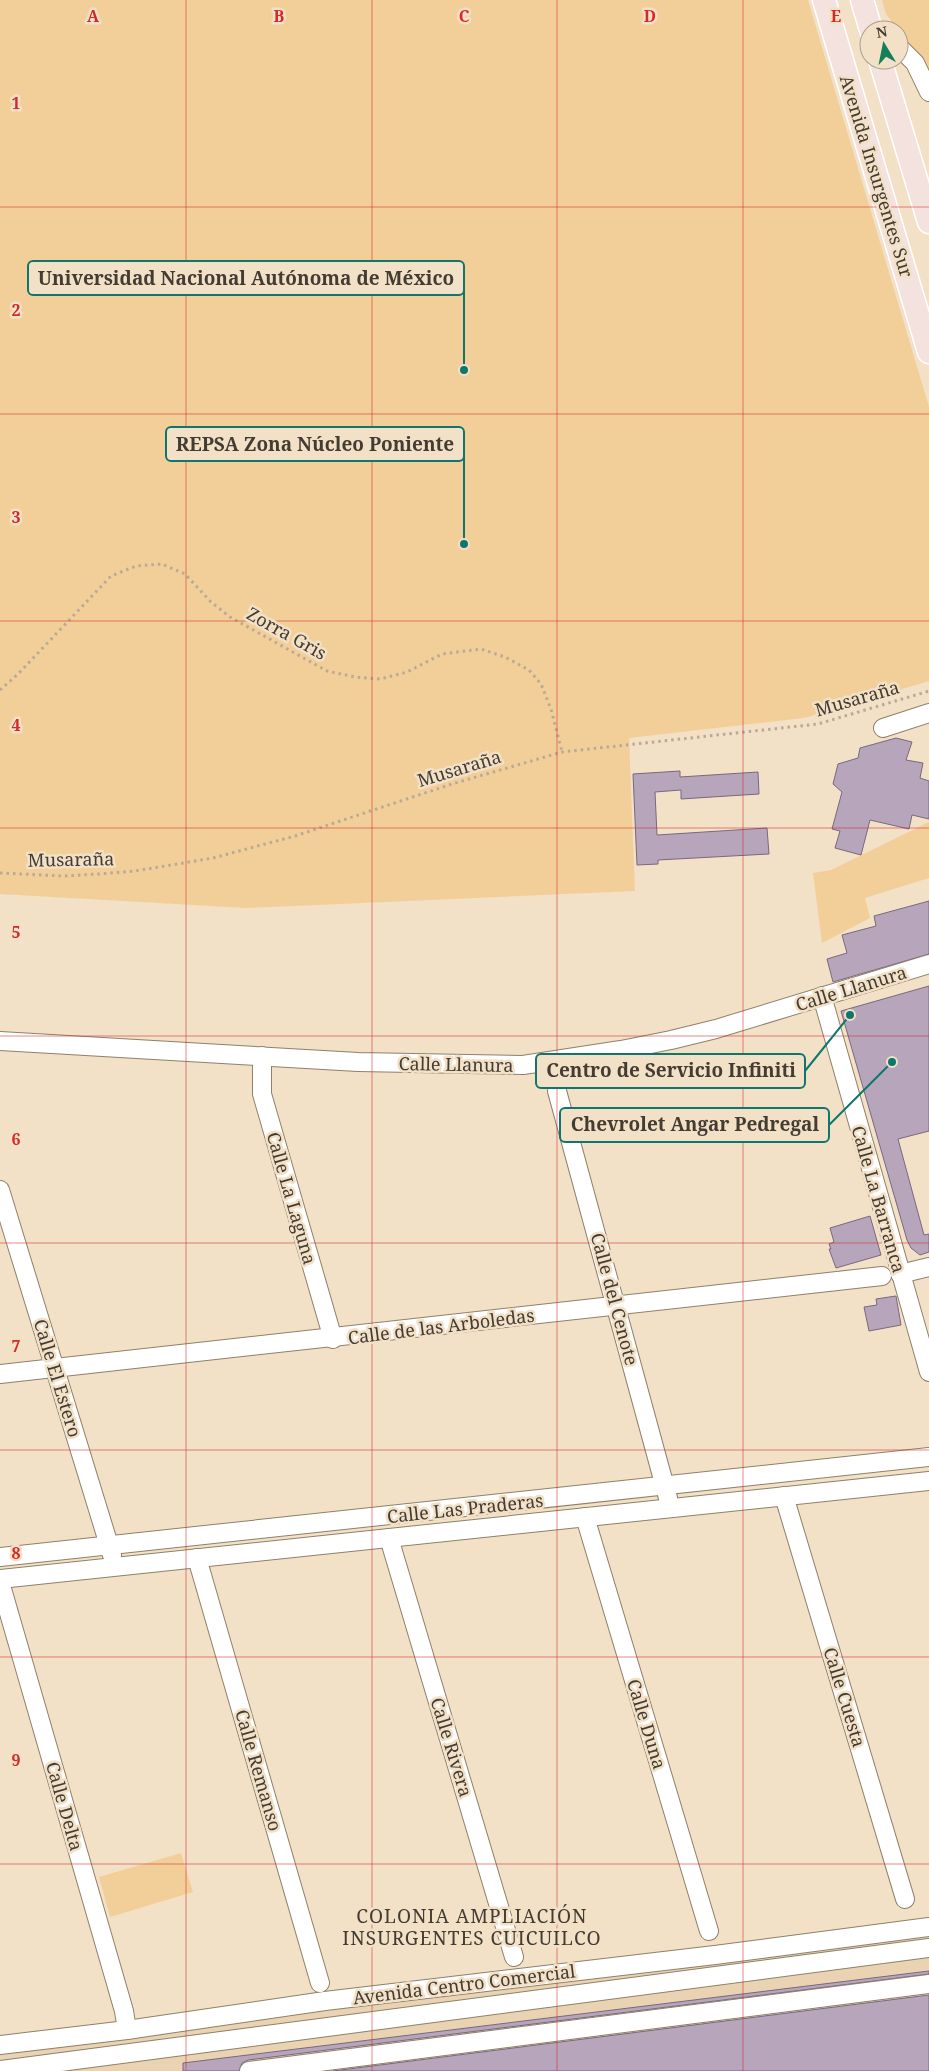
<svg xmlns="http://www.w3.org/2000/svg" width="929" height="2071" font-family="'Noto Serif',serif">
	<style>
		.built { fill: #e9d3b3 }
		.green { fill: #f2cf99 }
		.building { fill: #b7a5bc; stroke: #79687e }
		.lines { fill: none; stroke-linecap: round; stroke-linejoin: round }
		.minor-casing { stroke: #8f8069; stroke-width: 20 }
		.major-casing { stroke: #fff; stroke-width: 25 }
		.path { stroke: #b9aa96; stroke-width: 3; stroke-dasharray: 2.5 4; stroke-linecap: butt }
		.minor { stroke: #fff; stroke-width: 18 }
		.major { stroke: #f4e2df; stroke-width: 22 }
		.grid { fill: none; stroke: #d62828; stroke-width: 1; stroke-opacity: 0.55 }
		.labels { text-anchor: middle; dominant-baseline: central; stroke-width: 5; stroke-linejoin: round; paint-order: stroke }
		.street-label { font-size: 18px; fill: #433c32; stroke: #f2e0c7 }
		.neighbourhood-label { font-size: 19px; letter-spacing: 1px; fill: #433c32; stroke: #f2e0c7 }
		.grid-label { font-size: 16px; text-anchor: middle; font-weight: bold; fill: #d62828; stroke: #f2e0c7; stroke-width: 5; stroke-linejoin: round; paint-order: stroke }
		.leader { fill: none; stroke: #0f766e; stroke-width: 2 }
		.callout-dot { fill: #0f766e; stroke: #f2e0c7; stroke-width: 2 }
		.callout { fill: #f2e0c7; stroke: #0f766e; stroke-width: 2 }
		.callout-label { font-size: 19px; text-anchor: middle; font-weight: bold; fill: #433c32 }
	</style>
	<rect width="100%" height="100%" fill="#f2e0c7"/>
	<path class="built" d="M929 1935V2071H0V2052Z"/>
	<g class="green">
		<path d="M0 0H808L929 407V681L804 718 629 738 635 891 246 908 0 894Z"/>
		<path d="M882 0H929V69L886 14Z"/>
		<path d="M929 822V878L865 898 870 918 822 943 813 873 831 870Z"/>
		<path d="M181 1853 193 1892 110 1917 99 1877Z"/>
	</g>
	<g class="building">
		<path d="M896 738 912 742 906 760 923 763 920 778 929 781V819L912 815 909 829 870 820 861 855 835 848 840 831 832 829 842 792 833 784 838 764 858 758 860 748Z"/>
		<path d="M680 771V777L758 772 759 794 681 799V790L655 792 657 835 767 828 769 854 658 860V864L637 865 633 774Z"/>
		<path d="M929 901V954L833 982 827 959 847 953 842 935 876 926 874 916Z"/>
		<path d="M929 986V1131L898 1139 924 1235 929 1234V1252L920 1255 911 1248 907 1240 841 1011Z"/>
		<path d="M870 1216 881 1255 836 1268 829 1249H831L829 1244 834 1242 830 1228Z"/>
		<path d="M896 1296 901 1325 869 1331 864 1307 877 1305 876 1299Z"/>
		<path d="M929 1971V1974L248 2060 242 2063 239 2071H183V2063Z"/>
		<path d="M929 1995V2071H333Z"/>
	</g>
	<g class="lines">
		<g class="minor-casing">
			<g id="minor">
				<path d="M899 47 915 63 929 92"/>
				<path d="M883 728 929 713"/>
				<path d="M822 996 929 1372"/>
				<path d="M0 1041 358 1062 523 1065 621 1050 671 1040 716 1029 929 964"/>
				<path d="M262 1056V1094L333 1339"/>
				<path d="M557 1091 668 1498"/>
				<path d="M0 1190 112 1555"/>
				<path d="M900 1274 929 1267"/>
				<path d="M0 1374 882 1276"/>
				<path d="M784 1496 905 1899"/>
				<path d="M585 1517 709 1931"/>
				<path d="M389 1538 514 1957"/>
				<path d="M0 1557 929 1457"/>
				<path d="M197 1558 320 1983"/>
				<path d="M0 1579 929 1481"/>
				<path d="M0 1582 124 2011 127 2030"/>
				<path d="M0 2045 127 2030 325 2001 715 1955 929 1927"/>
				<path d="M0 2070 929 1948"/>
				<path d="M249 2071 929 1984"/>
			</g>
		</g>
		<g class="major-casing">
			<g id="major">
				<path d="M824 0 929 352"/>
				<path d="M862 0 871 30"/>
				<path d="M880 60 929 222"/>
			</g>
		</g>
		<g class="path">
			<path d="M0 690 18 674 111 576 136 566 162 564 185 574 211 602 230 617 327 671 355 677 380 679 407 672 442 654 481 649 505 657 529 670 541 684 551 709 562 752"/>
			<path d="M0 873 63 876 99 874 135 871 213 858 295 836 452 784 562 752 818 724 929 691"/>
		</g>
		<use href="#minor" class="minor"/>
		<use href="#major" class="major"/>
	</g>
	<path class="grid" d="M186 0V2071M372 0V2071M557 0V2071M743 0V2071M0 207H929M0 414H929M0 621H929M0 828H929M0 1036H929M0 1243H929M0 1450H929M0 1657H929M0 1864H929"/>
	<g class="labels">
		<g class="street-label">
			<text transform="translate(877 176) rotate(73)">Avenida Insurgentes Sur</text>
			<text transform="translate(287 633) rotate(29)">Zorra Gris</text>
			<text transform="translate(857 698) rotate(-16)">Musaraña</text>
			<text transform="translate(459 768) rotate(-17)">Musaraña</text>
			<text transform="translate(71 859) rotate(-1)">Musaraña</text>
			<text transform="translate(851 988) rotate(-17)">Calle Llanura</text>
			<text transform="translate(456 1064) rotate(1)">Calle Llanura</text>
			<text transform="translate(292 1198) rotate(74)">Calle La Laguna</text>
			<text transform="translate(879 1199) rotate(74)">Calle La Barranca</text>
			<text transform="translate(615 1299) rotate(75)">Calle del Cenote</text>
			<text transform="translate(441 1326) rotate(-7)">Calle de las Arboledas</text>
			<text transform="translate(58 1378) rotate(73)">Calle El Estero</text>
			<text transform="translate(465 1508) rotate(-6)">Calle Las Praderas</text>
			<text transform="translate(845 1697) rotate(73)">Calle Cuesta</text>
			<text transform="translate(647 1724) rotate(73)">Calle Duna</text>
			<text transform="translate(452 1747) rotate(73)">Calle Rivera</text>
			<text transform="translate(259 1770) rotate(74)">Calle Remanso</text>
			<text transform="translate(65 1806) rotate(74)">Calle Delta</text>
			<text transform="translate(464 1984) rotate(-7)">Avenida Centro Comercial</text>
		</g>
		<g class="neighbourhood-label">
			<text x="472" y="1916">COLONIA AMPLIACIÓN<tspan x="472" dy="22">INSURGENTES CUICUILCO</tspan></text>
		</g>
	</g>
	<g class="grid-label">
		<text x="93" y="22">A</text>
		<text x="279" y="22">B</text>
		<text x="464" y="22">C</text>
		<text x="650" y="22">D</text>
		<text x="836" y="22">E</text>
		<text x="16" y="109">1</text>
		<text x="16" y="316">2</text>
		<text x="16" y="523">3</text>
		<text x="16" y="731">4</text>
		<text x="16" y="938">5</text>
		<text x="16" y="1145">6</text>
		<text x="16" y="1352">7</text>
		<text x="16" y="1559">8</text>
		<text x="16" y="1766">9</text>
	</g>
	<path class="leader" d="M464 370L464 278M464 544L464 444M850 1015L805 1071M892 1062L829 1125"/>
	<g class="callout-dot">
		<circle cx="464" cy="370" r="5"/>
		<circle cx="464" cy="544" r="5"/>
		<circle cx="850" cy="1015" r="5"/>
		<circle cx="892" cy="1062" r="5"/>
	</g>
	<g class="callout">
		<rect x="28" y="261" width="436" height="34" rx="5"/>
		<rect x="166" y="427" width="298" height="34" rx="5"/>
		<rect x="536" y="1054" width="269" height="34" rx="5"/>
		<rect x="560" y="1108" width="269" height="34" rx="5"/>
	</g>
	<g class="callout-label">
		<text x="246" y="285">Universidad Nacional Autónoma de México</text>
		<text x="315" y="451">REPSA Zona Núcleo Poniente</text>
		<text x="671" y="1077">Centro de Servicio Infiniti</text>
		<text x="695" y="1131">Chevrolet Angar Pedregal</text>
	</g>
	<g transform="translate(884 45) rotate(350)"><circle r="24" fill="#f2e0c7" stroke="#ac9e8b"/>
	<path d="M0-4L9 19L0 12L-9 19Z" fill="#147e59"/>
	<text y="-8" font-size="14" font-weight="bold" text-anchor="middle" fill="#433c32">N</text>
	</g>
</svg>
